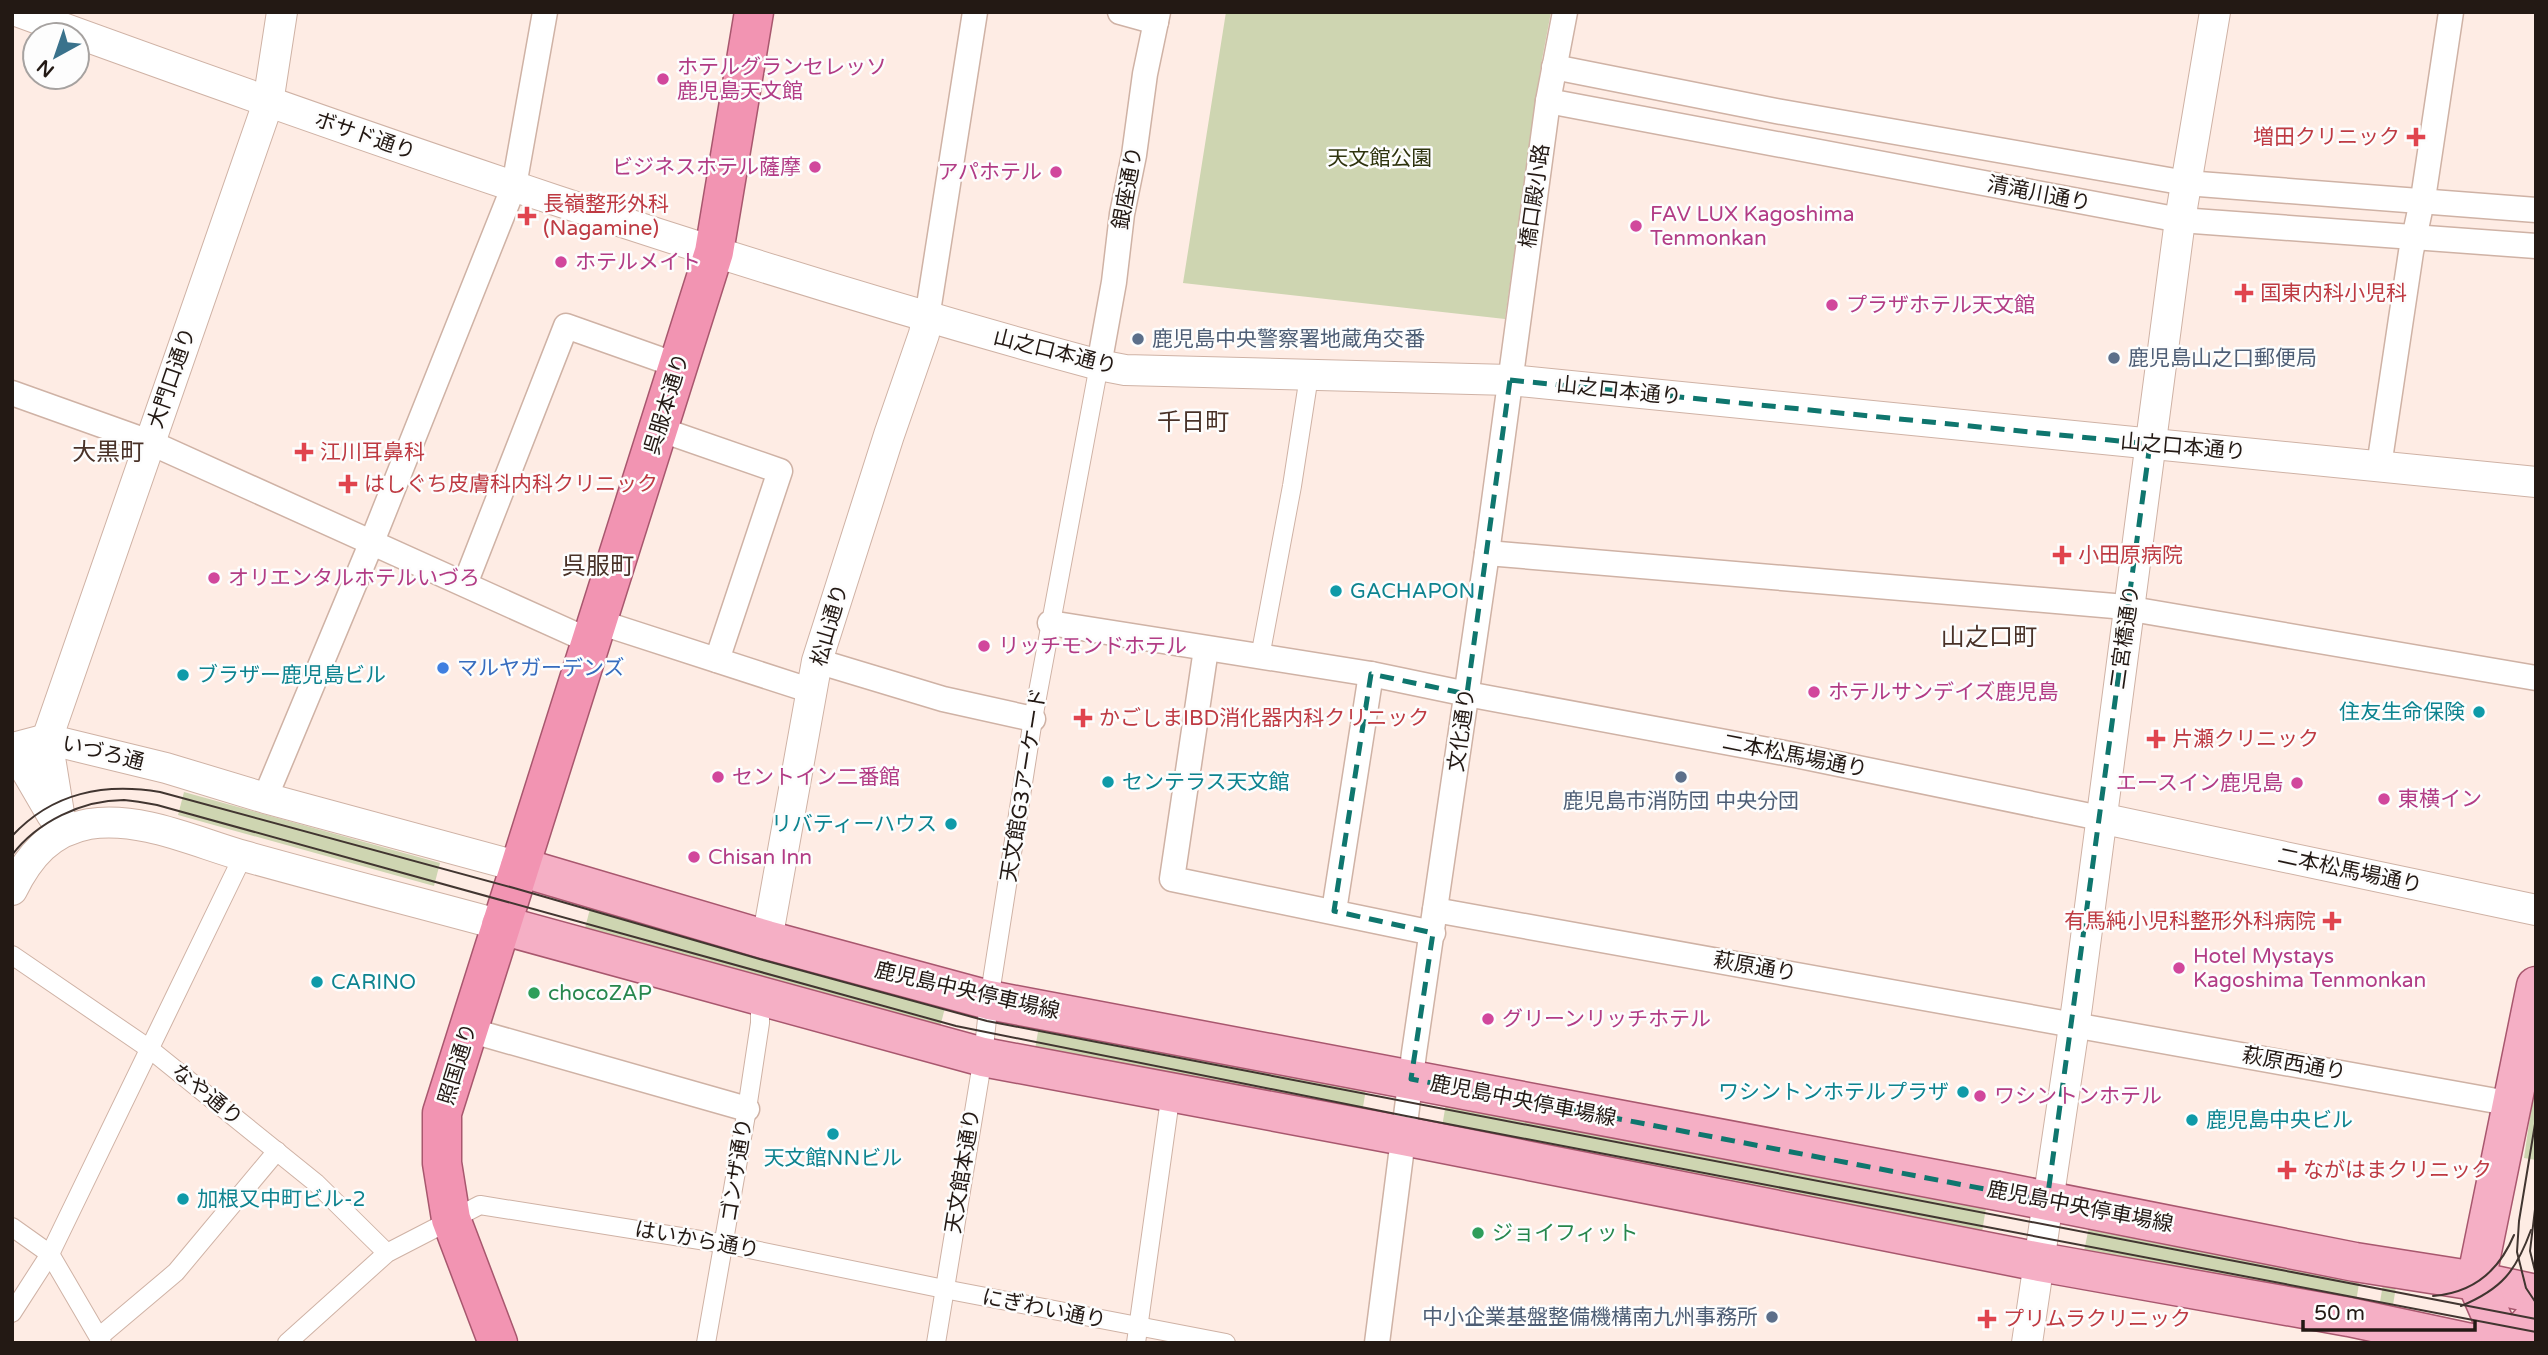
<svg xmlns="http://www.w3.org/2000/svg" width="2548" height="1355" font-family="'Varela Round','Noto Sans JP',sans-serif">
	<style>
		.green { fill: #ced5b1 }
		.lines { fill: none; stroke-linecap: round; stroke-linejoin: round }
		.pedestrian-casing { stroke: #cfb2a5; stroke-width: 20 }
		.minor-casing { stroke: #cfb2a5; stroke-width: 27 }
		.tertiary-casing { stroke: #cfb2a5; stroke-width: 32 }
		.primary-casing { stroke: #a8576e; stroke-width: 41 }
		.trunk-casing { stroke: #a8576e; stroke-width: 41 }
		.pedestrian { stroke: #fff; stroke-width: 18 }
		.minor { stroke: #fff; stroke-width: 24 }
		.tertiary { stroke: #fff; stroke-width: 30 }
		.primary { stroke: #f5afc5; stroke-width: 38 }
		.trunk { stroke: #f294b2; stroke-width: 38 }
		.tram { stroke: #413530; stroke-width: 2 }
		.marked { fill: none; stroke: #0f766e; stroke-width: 5; stroke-dasharray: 14 9; stroke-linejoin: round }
		.hotel-dot { fill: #d1479c; stroke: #fdfdfd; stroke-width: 2.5 }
		.health-dot { fill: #e0444e; stroke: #fdfdfd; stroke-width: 2.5 }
		.service-dot { fill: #5c6f8a; stroke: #fdfdfd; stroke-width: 2.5 }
		.culture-dot { fill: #0f9aa8; stroke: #fdfdfd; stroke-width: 2.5 }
		.shop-dot { fill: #3f7fe0; stroke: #fdfdfd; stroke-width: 2.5 }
		.leisure-dot { fill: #2e9e5b; stroke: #fdfdfd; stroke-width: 2.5 }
		.labels { text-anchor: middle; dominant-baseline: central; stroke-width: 5; stroke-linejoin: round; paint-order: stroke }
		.hotel-label { font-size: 21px; fill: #b23c85; stroke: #fdfdfd; text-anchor: start }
		.street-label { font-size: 21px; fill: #231914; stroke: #fdfdfd }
		.health-label { font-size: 21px; fill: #be3a42; stroke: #fdfdfd; text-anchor: start }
		.park-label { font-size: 21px; fill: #2f340e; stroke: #fdfdfd }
		.service-label { font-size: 21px; fill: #4e5e75; stroke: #fdfdfd; text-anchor: start }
		.culture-label { font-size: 21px; fill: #0d838f; stroke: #fdfdfd; text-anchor: start }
		.shop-label { font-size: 21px; fill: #366cbe; stroke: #fdfdfd; text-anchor: start }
		.leisure-label { font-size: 21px; fill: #27864d; stroke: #fdfdfd; text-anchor: start }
		.quarter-label { font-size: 24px; fill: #493228; stroke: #fdfdfd }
	</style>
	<rect width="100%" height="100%" fill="#feece4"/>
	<g class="green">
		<path d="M1226 12H1551L1541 65 1505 319 1183 283Z"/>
		<path d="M184 792 440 863 434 886 178 815Z"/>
		<path d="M591 905 946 1004 940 1027 816 995 585 928Z"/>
		<path d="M1039 1026 1366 1089 1362 1113 1035 1049Z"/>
		<path d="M2536 1076V1160L2524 1158Z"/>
		<path d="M1446 1103 1986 1208 1982 1232 1442 1127Z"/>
		<path d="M2089 1227 2360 1278 2356 1302 2084 1251Z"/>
		<path d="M2383 1284 2396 1287 2392 1311 2379 1308Z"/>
	</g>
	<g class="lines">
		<g class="pedestrian-casing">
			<g id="pedestrian">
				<path d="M1260 657 1292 486 1309 376"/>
				<path d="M12 955 151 1050 316 1183 387 1253"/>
				<path d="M12 1227 50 1254 102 1343"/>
				<path d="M12 1313 50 1254 243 856"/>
				<path d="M99 1337 176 1272 277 1151"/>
				<path d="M287 1343 387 1253 480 1205 725 1244 944 1289 1226 1343"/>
				<path d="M706 1343 747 1109 760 1023V996"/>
				<path d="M936 1343 983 1057 989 1000 1033 719 1099 365"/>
				<path d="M1136 1343 1171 1092"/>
			</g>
		</g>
		<g class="minor-casing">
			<g id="minor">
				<path d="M1120 12 1156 22"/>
				<path d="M1554 67 1776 111 2186 183 2536 210"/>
				<path d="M1548 101 2180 220 2536 246"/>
				<path d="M927 318 975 12"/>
				<path d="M1099 365 1114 282 1122 214 1134 155 1145 74 1158 12"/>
				<path d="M12 393 149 442 592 642"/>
				<path d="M659 429 780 471 717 660"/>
				<path d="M2379 466 2411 252 2424 192 2451 12"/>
				<path d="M1487 553 2114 606 2536 678"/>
				<path d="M465 584 566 326 679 366"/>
				<path d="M599 622 812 691"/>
				<path d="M1050 623 1371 674 1467 694 1795 755 2100 818"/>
				<path d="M1206 649 1172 879 1433 933"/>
				<path d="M817 661 943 699 1033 719"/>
				<path d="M265 798 371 544 514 186 545 12"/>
				<path d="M1435 910 2513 1104"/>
				<path d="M1334 911 1371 674"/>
				<path d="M469 1030 747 1109"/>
				<path d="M1377 1343 1414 1053 1487 553 1548 101 1565 12"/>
			</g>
		</g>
		<g class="tertiary-casing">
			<g id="tertiary">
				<path d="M19 12C375 142 733 266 1099 365L1125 370 1510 380 2536 482"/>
				<path d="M13 748 47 739 166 768 265 798 520 867"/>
				<path d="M13 748 52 815"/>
				<path d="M2100 818 2536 910"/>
				<path d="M62 832 47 739 268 103 282 12"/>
				<path d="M12 890C29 856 50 831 89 824 141 816 195 842 244 856 330 880 416 902 501 925"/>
				<path d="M767 940 817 661 889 435 924 334 927 318"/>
				<path d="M2027 1343 2077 1006 2180 220 2215 12"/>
			</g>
		</g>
		<g class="primary-casing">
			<g id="primary">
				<path d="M520 867 767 940 989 1000 1998 1191 2355 1262 2476 1281 2536 1294"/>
				<path d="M501 925 983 1057 1404 1136 2040 1262 2349 1317 2471 1343"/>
				<path d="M2503 1343 2476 1281 2536 986"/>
				<path d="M2513 1343 2536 1316"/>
			</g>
		</g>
		<g class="trunk-casing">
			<path id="trunk" d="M498 1343 451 1219 442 1163V1113L714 252 754 12"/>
		</g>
		<use href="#pedestrian" class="pedestrian"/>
		<use href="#minor" class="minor"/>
		<use href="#tertiary" class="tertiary"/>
		<use href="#primary" class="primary"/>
		<use href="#trunk" class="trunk"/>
		<g class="tram">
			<path d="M12 836C53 792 104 783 160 792L514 888 763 960 987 1021 2536 1319"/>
			<path d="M12 855C37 822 82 800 124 800 134 801 146 803 157 805L956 1026 1406 1116 2536 1332"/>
			<path d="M2536 1118 2519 1221 2517 1252 2526 1288 2536 1303"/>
			<path d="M2536 1201 2530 1251 2536 1275"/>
			<path d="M2433 1296C2472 1293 2499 1271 2514 1235"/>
			<path d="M2461 1306C2502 1289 2516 1271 2531 1230"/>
		</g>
	</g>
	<path class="marked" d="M1510 380 2150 444 2047 1201 1411 1079 1433 933 1334 911 1371 674 1467 694Z"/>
	<g class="hotel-dot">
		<circle cx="663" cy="79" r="7"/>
		<circle cx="815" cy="167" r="7"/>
		<circle cx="1056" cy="172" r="7"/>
		<circle cx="1636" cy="226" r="7"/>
		<circle cx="561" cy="262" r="7"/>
		<circle cx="1832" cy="305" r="7"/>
		<circle cx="214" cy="578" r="7"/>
		<circle cx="984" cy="646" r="7"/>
		<circle cx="1814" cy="692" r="7"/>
		<circle cx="718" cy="777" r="7"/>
		<circle cx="2297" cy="783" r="7"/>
		<circle cx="2384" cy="799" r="7"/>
		<circle cx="694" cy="857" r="7"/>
		<circle cx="2179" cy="968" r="7"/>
		<circle cx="1488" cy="1019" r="7"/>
		<circle cx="1980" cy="1096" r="7"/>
	</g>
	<g class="health-dot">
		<path d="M2412.5 126.5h7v7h7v7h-7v7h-7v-7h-7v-7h7z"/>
		<path d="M523.5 205.5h7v7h7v7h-7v7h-7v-7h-7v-7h7z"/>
		<path d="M2240.5 282.5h7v7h7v7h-7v7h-7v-7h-7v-7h7z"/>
		<path d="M300.5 441.5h7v7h7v7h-7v7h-7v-7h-7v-7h7z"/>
		<path d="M344.5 473.5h7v7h7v7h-7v7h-7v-7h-7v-7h7z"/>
		<path d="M2058.5 544.5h7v7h7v7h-7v7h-7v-7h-7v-7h7z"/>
		<path d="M1079.5 707.5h7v7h7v7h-7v7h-7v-7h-7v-7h7z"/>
		<path d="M2152.5 728.5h7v7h7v7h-7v7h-7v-7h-7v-7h7z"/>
		<path d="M2328.5 910.5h7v7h7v7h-7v7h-7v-7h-7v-7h7z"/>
		<path d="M2283.5 1159.5h7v7h7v7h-7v7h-7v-7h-7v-7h7z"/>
		<path d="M1983.5 1308.5h7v7h7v7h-7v7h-7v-7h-7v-7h7z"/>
	</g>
	<g class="service-dot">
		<circle cx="1138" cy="339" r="7"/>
		<circle cx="2114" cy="358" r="7"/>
		<circle cx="1681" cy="777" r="7"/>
		<circle cx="1772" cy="1317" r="7"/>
	</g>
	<g class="culture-dot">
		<circle cx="1336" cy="591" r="7"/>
		<circle cx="183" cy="675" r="7"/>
		<circle cx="2479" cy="712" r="7"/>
		<circle cx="1108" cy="782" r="7"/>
		<circle cx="951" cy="824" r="7"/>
		<circle cx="317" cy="982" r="7"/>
		<circle cx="1963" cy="1092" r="7"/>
		<circle cx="2192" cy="1120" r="7"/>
		<circle cx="833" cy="1134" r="7"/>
		<circle cx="183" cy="1199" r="7"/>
	</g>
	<circle class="shop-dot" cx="443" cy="668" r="7"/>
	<g class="leisure-dot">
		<circle cx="534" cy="993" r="7"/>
		<circle cx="1478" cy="1233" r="7"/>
	</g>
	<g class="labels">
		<g class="hotel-label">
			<text x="677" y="67">ホテルグランセレッソ<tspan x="677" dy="24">鹿児島天文館</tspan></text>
			<text x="801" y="167" text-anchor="end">ビジネスホテル薩摩</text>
			<text x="1042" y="172" text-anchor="end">アパホテル</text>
			<text x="1650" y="214">FAV LUX Kagoshima<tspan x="1650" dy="24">Tenmonkan</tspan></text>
			<text x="575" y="262">ホテルメイト</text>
			<text x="1846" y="305">プラザホテル天文館</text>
			<text x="228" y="578">オリエンタルホテルいづろ</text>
			<text x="998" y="646">リッチモンドホテル</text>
			<text x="1828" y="692">ホテルサンデイズ鹿児島</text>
			<text x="732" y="777">セントイン二番館</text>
			<text x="2283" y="783" text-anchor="end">エースイン鹿児島</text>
			<text x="2398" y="799">東横イン</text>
			<text x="708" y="857">Chisan Inn</text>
			<text x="2193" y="956">Hotel Mystays<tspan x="2193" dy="24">Kagoshima Tenmonkan</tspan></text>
			<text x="1502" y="1019">グリーンリッチホテル</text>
			<text x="1994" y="1096">ワシントンホテル</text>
		</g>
		<g class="street-label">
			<text transform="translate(365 136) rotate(19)">ボサド通り</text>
			<text transform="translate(1128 188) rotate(-80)">銀座通り</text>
			<text transform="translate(2039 194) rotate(11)">清滝川通り</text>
			<text transform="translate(1535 196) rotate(-82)">橋口殿小路</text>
			<text transform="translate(1055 352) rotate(14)">山之口本通り</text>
			<text transform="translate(172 378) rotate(-71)">大門口通り</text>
			<text transform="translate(1619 391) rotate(6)">山之口本通り</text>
			<text transform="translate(667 404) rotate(-73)">呉服本通り</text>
			<text transform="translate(2183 447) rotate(5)">山之口本通り</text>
			<text transform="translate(830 625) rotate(-74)">松山通り</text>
			<text transform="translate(2125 637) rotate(-82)">二宮橋通り</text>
			<text transform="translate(1462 730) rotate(-82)">文化通り</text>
			<text transform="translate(103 753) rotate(14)">いづろ通</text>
			<text transform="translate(1795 756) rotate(11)">二本松馬場通り</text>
			<text transform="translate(1024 785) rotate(-81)">天文館G3アーケード</text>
			<text transform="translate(2350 871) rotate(12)">二本松馬場通り</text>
			<text transform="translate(1755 967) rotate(10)">萩原通り</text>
			<text transform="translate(967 991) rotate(13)">鹿児島中央停車場線</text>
			<text transform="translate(458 1064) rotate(-73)">照国通り</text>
			<text transform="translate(2294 1064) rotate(10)">萩原西通り</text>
			<text transform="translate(207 1095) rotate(39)">なや通り</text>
			<text transform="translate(1523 1101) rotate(11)">鹿児島中央停車場線</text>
			<text transform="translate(737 1170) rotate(-81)">ゴンザ通り</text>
			<text transform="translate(963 1171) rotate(-81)">天文館本通り</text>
			<text transform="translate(2080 1207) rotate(11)">鹿児島中央停車場線</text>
			<text transform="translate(697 1240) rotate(10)">はいから通り</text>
			<text transform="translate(1044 1309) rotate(11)">にぎわい通り</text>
		</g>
		<g class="health-label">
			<text x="2400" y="137" text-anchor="end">増田クリニック</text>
			<text x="543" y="204">長嶺整形外科<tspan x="543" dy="24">(Nagamine)</tspan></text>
			<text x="2260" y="293">国東内科小児科</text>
			<text x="320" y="452">江川耳鼻科</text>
			<text x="364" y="484">はしぐち皮膚科内科クリニック</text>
			<text x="2078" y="555">小田原病院</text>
			<text x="1099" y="718">かごしまIBD消化器内科クリニック</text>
			<text x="2172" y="739">片瀬クリニック</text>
			<text x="2316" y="921" text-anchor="end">有馬純小児科整形外科病院</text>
			<text x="2303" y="1170">ながはまクリニック</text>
			<text x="2003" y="1319">プリムラクリニック</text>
		</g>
		<g class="park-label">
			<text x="1380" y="158">天文館公園</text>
		</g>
		<g class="service-label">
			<text x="1152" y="339">鹿児島中央警察署地蔵角交番</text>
			<text x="2128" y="358">鹿児島山之口郵便局</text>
			<text x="1681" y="801" text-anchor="middle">鹿児島市消防団 中央分団</text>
			<text x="1758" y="1317" text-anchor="end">中小企業基盤整備機構南九州事務所</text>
		</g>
		<g class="culture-label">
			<text x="1350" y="591">GACHAPON</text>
			<text x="197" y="675">ブラザー鹿児島ビル</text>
			<text x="2465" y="712" text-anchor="end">住友生命保険</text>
			<text x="1122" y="782">センテラス天文館</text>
			<text x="937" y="824" text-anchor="end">リバティーハウス</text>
			<text x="331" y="982">CARINO</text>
			<text x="1949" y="1092" text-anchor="end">ワシントンホテルプラザ</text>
			<text x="2206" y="1120">鹿児島中央ビル</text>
			<text x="833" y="1158" text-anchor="middle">天文館NNビル</text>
			<text x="197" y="1199">加根又中町ビル-2</text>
		</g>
		<g class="shop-label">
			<text x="457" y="668">マルヤガーデンズ</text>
		</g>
		<g class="leisure-label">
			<text x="548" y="993">chocoZAP</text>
			<text x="1492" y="1233">ジョイフィット</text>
		</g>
		<g class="quarter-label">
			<text x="1193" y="422">千日町</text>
			<text x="108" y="452">大黒町</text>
			<text x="598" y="566">呉服町</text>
			<text x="1989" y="637">山之口町</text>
		</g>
	</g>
	<rect width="2548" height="1355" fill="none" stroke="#231914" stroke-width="28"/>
	<g transform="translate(56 56) rotate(220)"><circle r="33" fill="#fdfdfd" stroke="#a6a2a0" stroke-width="2"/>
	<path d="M0-5L12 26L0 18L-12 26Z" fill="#3a728c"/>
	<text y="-10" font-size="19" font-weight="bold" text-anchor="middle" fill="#231914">N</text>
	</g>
	<path d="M2303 1320v10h172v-10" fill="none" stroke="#231914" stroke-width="3.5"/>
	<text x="2314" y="1320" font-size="21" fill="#231914" stroke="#fdfdfd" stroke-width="5" paint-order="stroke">50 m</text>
</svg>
